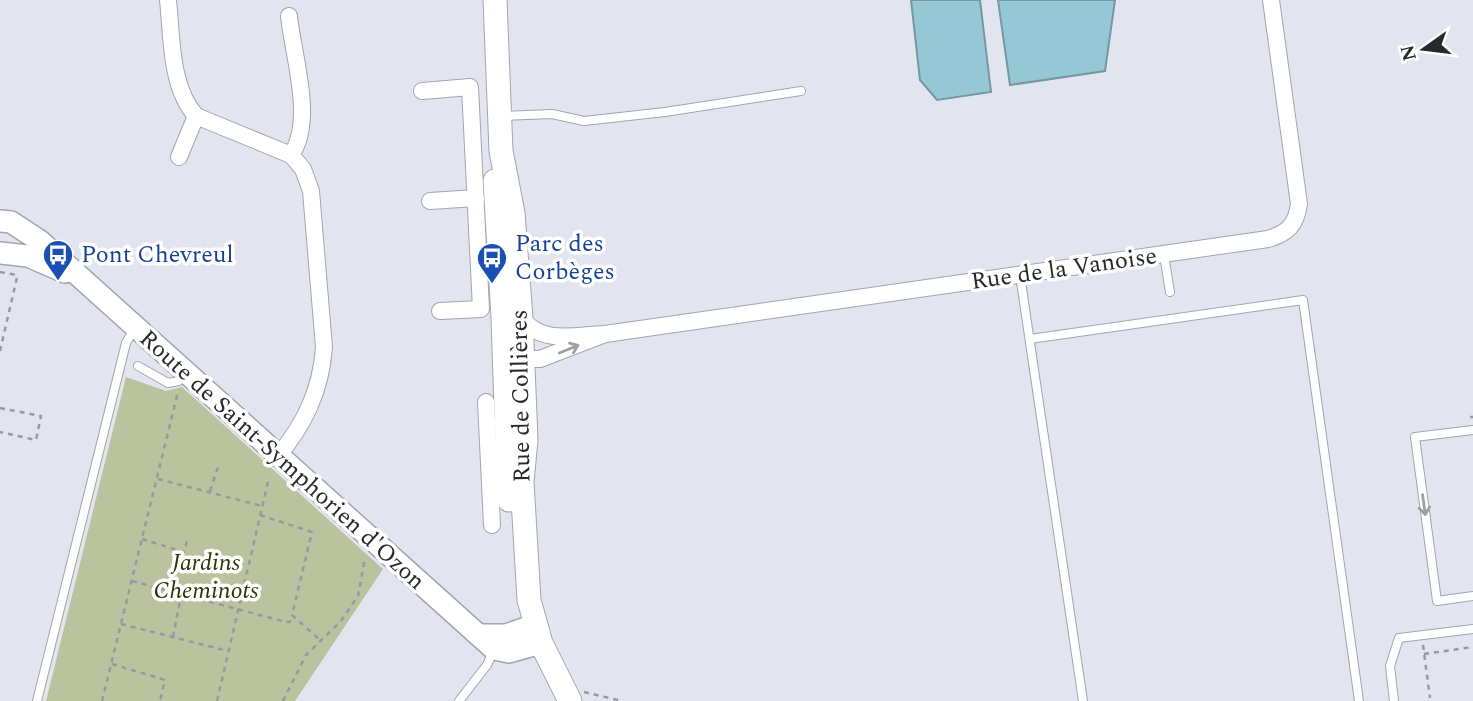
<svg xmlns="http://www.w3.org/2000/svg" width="1473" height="701" font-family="Spectral,serif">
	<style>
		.green { fill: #bac29e }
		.water { fill: #96c7d4; stroke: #7598a2; stroke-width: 2 }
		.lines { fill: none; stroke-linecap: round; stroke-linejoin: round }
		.service-casing { stroke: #a2a5af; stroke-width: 10 }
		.minor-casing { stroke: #a2a5af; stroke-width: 18 }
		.tertiary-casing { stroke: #a2a5af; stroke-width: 24 }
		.secondary-casing { stroke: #a2a5af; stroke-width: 25 }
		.path { stroke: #989aa2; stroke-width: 2.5; stroke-dasharray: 5 5; stroke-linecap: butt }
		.service { stroke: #fff; stroke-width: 8 }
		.minor { stroke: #fff; stroke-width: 16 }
		.tertiary { stroke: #fff; stroke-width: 21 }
		.secondary { stroke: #fff; stroke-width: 23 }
		.oneway { stroke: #9e9fa0 }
		.labels { text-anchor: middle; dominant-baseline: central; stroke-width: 7; stroke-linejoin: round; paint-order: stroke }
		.transit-label { font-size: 24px; fill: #164399; stroke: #fff; text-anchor: start }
		.street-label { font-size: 24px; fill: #28292d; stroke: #fff }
		.park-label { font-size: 24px; font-style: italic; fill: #2e3505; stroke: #fff }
	</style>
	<rect width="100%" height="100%" fill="#e2e5f0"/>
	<path class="green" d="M126 377 166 391 182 387 383 569 295 701H46Z"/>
	<g class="water">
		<path d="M911 0H980L991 92 937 100 920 80Z"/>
		<path d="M998 0H1115L1105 71 1010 85Z"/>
	</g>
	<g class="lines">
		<g class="service-casing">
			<g id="service">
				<path d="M503 116 552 114 584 121 665 112 801 91"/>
				<path d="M1164 255 1170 292"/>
				<path d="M1020 275 1083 701"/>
				<path d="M1030 339 1303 300 1359 701"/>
				<path d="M138 366 168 383 179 381 185 375"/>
				<path d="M1473 430 1415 437 1437 601 1473 596"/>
				<path d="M37 701 126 343 134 329"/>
				<path d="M459 701 487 665 494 649"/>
				<path d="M1394 701 1390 666 1399 638 1473 629"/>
			</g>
		</g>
		<g class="minor-casing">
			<g id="minor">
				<path d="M168 0C172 37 170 87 196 116L291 155 303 169 311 191 324 347C321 390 305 424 277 457"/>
				<path d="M289 16C293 56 315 121 291 155"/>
				<path d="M422 91 470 87 481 309 440 311"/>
				<path d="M179 157 196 116"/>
				<path d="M430 201 476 198"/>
				<path d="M605 334 1268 239C1288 233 1296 225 1299 204L1271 0"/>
				<path d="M518 351 529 359H540L605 334C575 335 542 345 521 318"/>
				<path d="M486 402 492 525"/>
			</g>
		</g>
		<g class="tertiary-casing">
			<g id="tertiary">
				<path d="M0 221 11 222 40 241 494 649 509 652 541 643"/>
				<path d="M0 253 28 256 65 272"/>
				<path d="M479 635H506L535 625"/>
			</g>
		</g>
		<g class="secondary-casing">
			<g id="secondary">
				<path d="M495 0 501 151 513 213 521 318 526 440 522 482 529 600 541 643 570 701"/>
				<path d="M495 181 503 318 509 500"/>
			</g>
		</g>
		<g class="path">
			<path d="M0 272 17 275"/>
			<path d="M0 351 18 273"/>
			<path d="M0 408 41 416 36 440 0 432"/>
			<path d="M1470 417H1473"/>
			<path d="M158 479 262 506"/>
			<path d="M210 491 218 467"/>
			<path d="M260 515 312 532 292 615 320 640"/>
			<path d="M142 539 184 552 187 541"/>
			<path d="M132 581 286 622H290L292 615"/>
			<path d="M121 624 228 651"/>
			<path d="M173 637 181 596"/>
			<path d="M1423 645 1430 698"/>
			<path d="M1424 654 1473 647"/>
			<path d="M112 664 165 680 160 701"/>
			<path d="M584 692 622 701"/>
			<path d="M102 701 178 392"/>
			<path d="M217 701 268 482"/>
			<path d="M283 701 306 655 341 621 358 596 365 558"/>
		</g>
		<use href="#service" class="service"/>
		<use href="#minor" class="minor"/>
		<use href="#tertiary" class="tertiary"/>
		<use href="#secondary" class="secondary"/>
	</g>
	<defs><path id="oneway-shaft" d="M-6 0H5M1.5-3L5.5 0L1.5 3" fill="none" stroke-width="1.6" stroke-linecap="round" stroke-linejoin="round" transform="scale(1.75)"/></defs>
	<g class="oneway">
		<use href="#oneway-shaft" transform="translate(569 349) rotate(-22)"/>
		<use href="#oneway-shaft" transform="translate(1424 505) rotate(82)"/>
	</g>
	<defs>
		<g id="bus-pin" transform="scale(1.575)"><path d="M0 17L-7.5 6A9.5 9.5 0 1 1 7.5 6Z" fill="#1a4fb4" stroke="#fff"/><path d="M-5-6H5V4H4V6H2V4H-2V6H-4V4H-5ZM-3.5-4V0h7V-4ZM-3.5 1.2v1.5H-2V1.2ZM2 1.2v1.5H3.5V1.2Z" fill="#fff"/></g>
	</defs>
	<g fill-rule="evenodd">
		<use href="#bus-pin" x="58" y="255"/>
		<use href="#bus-pin" x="492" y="258"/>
	</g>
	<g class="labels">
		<g class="transit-label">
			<text x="515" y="244">Parc des<tspan x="515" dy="28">Corbèges</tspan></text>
			<text x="81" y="255">Pont Chevreul</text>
		</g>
		<g class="street-label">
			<text transform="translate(1064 269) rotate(-8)">Rue de la Vanoise</text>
			<text transform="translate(521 396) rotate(-91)">Rue de Collières</text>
			<text transform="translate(282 460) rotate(42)">Route de Saint-Symphorien d'Ozon</text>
		</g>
		<g class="park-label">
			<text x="206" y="563">Jardins<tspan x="206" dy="28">Cheminots</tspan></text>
		</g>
	</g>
	<g transform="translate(1424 49) rotate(256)" stroke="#ffffff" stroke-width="5" paint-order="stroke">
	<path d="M0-5L12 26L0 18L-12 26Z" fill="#28292d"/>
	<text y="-10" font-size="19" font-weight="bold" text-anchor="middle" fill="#28292d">N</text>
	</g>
</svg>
